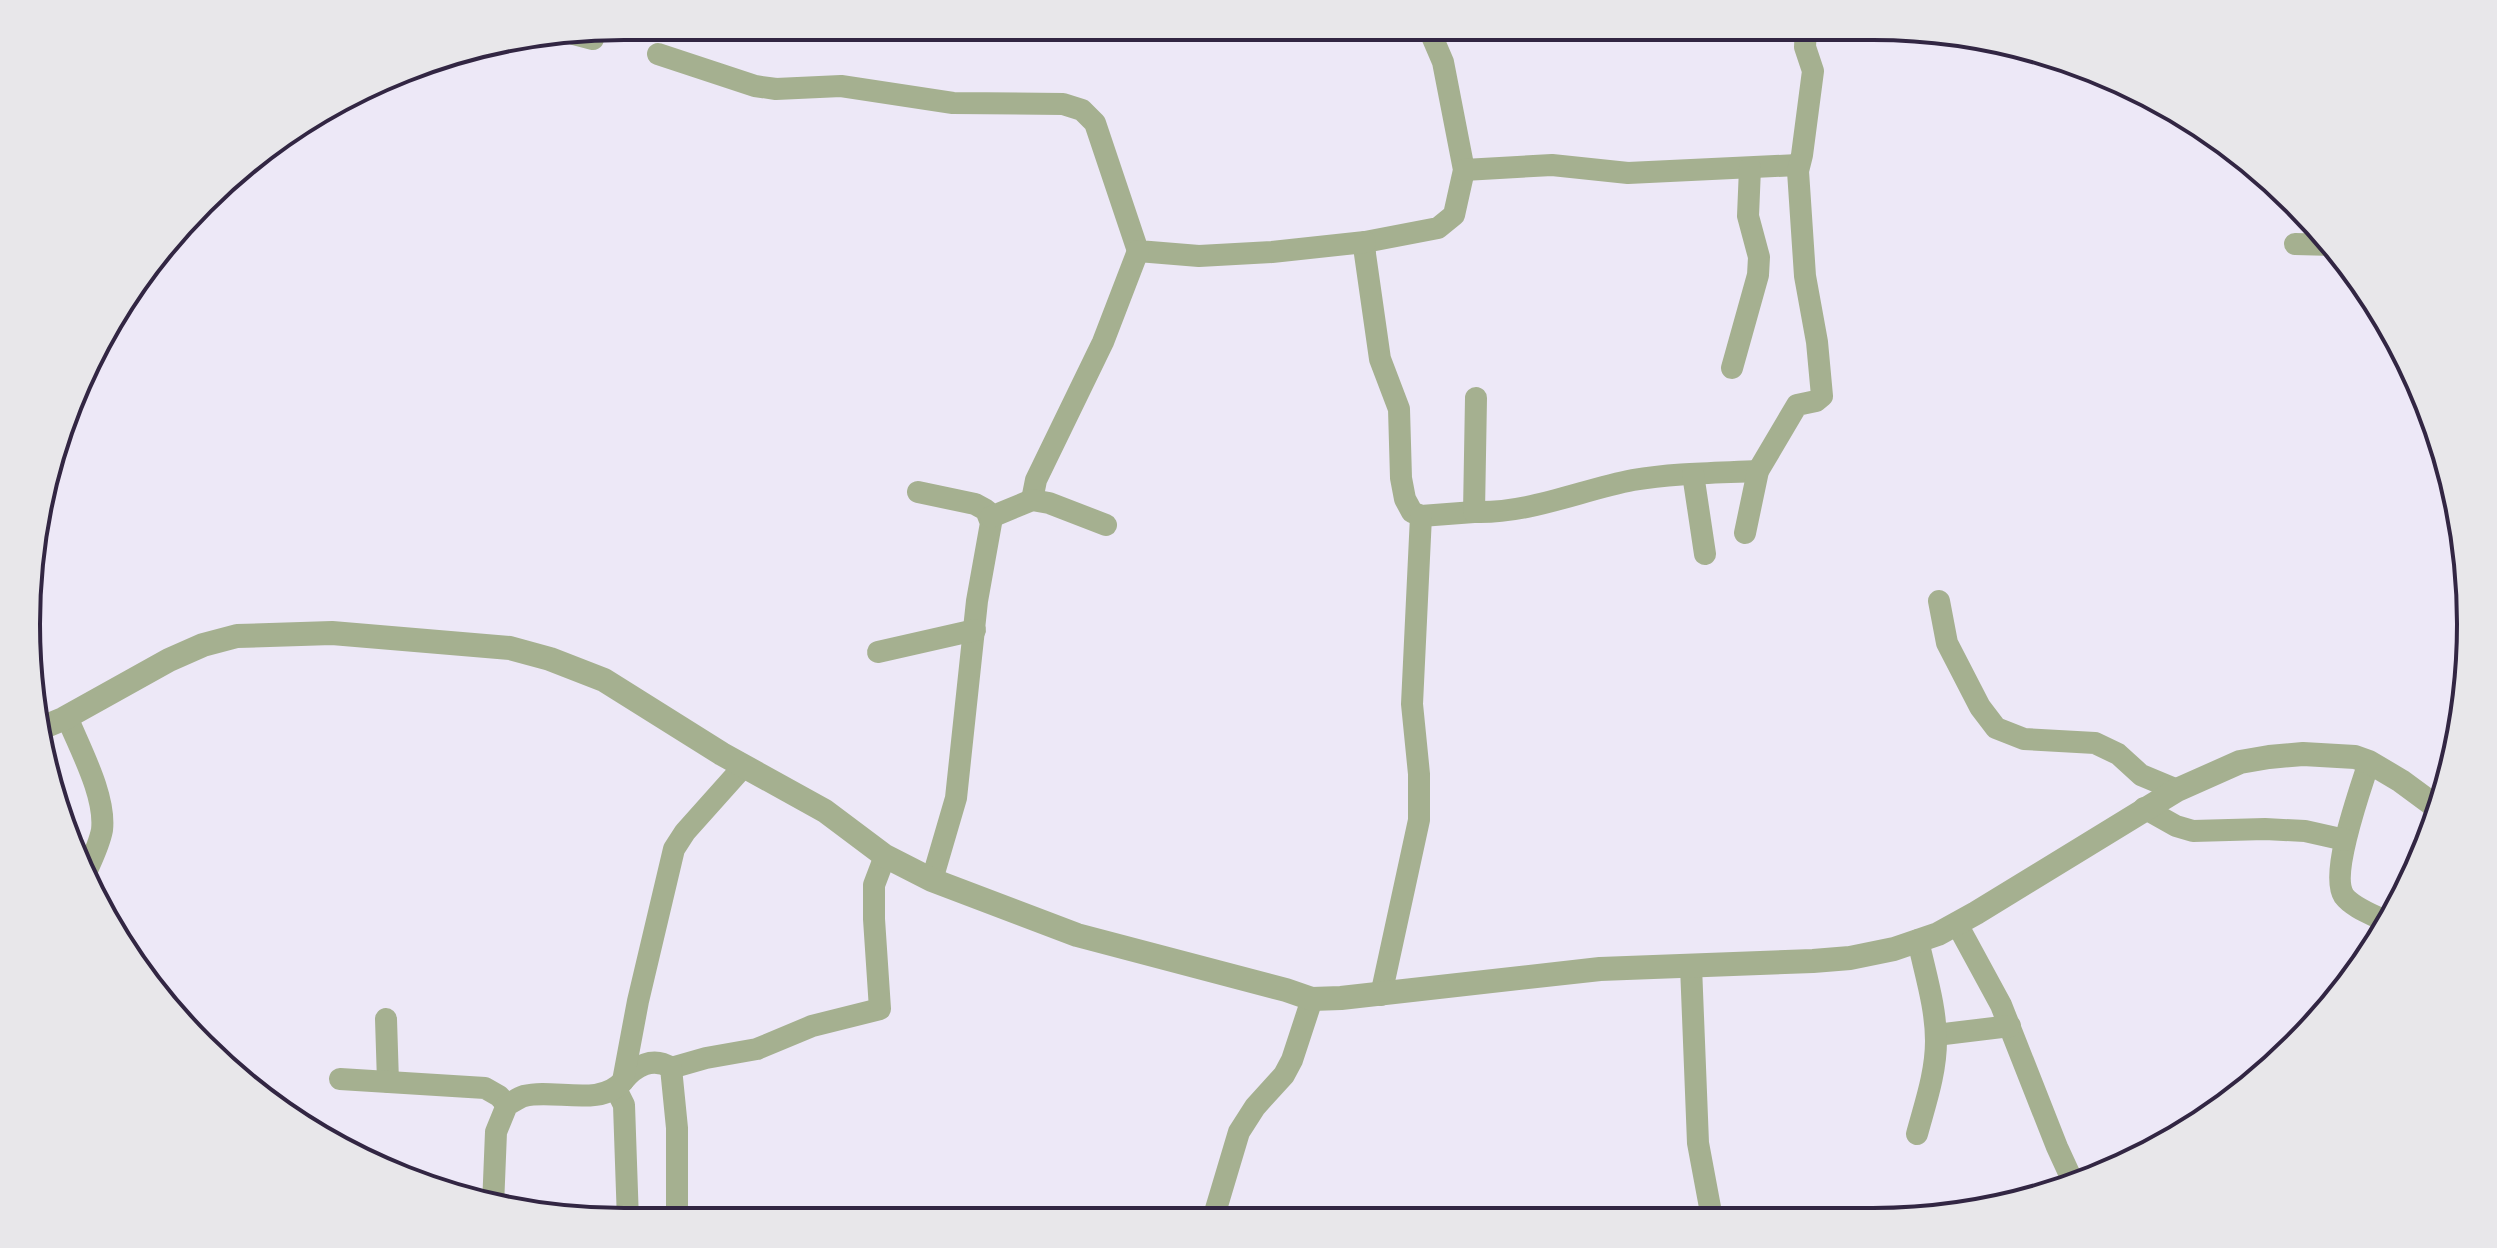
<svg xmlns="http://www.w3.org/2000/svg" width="2497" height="1248" font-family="Jost,sans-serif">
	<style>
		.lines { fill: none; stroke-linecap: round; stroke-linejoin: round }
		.minor { stroke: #a5b090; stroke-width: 22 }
		.tertiary { stroke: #a5b090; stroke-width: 24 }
		.rim { fill: none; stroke: #322643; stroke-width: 4 }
	</style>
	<rect width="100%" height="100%" fill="#ede8f7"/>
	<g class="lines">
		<g class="minor">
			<path d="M1428 27 1443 62 1464 170 1454 215 1438 228 1365 242V254L1380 359 1399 409 1401 478 1405 499 1412 512 1421 516 1474 512"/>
			<path d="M574 34 593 39"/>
			<path d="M658 54 755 86 776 89 841 86 953 103 1063 104 1082 110 1095 123 1138 251 1199 256 1272 252 1365 242"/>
			<path d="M1464 170 1552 165 1628 173 1798 165"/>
			<path d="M2295 244 2334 245"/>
			<path d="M1732 368 1758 275 1759 257 1748 216 1750 168"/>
			<path d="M1476 398 1474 512C1528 514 1581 490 1633 480 1674 473 1716 473 1758 471"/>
			<path d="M1693 474 1705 554"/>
			<path d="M918 492 975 504 986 510 991 523 977 601 956 798 932 880"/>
			<path d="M1032 500 1036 480 1103 342 1138 251"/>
			<path d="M991 517 1032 500 1049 503 1106 525"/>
			<path d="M1745 533 1758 471 1797 405 1816 401 1822 396 1817 342 1805 276 1798 171 1802 155 1813 71 1805 47 1806 27"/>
			<path d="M1939 601 1947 643 1980 707 1996 728 2024 739 2095 743 2118 754 2141 775 2177 790"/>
			<path d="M878 652 975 630"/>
			<path d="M67 717C80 749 106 796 102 830 99 846 90 863 84 877"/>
			<path d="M2369 762C2361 788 2329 874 2344 896 2353 908 2374 915 2387 922"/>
			<path d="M2144 808 2176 826 2193 831 2265 829 2305 831 2345 840"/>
			<path d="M1957 924 2001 1005 2057 1147 2074 1184"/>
			<path d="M1691 966 1698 1143 1712 1218"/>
			<path d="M1381 995 1419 820V774L1412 704 1421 516"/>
			<path d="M386 1019 388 1082"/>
			<path d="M1936 1035 2010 1026"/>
			<path d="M671 1068 706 1058 757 1049 812 1026 880 1009 874 919V885L885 856"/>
			<path d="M340 1079 485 1088 499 1096 507 1105"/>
			<path d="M623 1081C635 1066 653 1056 671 1068L677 1128V1220"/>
			<path d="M616 1089 624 1105 628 1221"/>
			<path d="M1917 1134C1925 1104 1936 1073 1936 1041 1936 1007 1925 973 1918 940"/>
			<path d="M493 1206 496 1132 507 1105C513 1102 518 1098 524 1096 554 1088 600 1108 623 1081L638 1001 674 849 685 832 744 766"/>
			<path d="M1213 1219 1239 1132 1255 1107 1284 1075 1292 1060 1312 999"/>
		</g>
		<path class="tertiary" d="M39 729 63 719 169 660 203 645 237 636 332 633 510 648 550 659 604 680 722 754 825 811 885 856 932 880 1077 935 1286 990 1312 999 1341 998 1600 969 1813 961 1850 958 1894 949 1938 934 1976 913 2177 790 2240 762 2269 757 2303 754 2355 757 2369 762 2401 781 2439 809"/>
	</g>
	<path d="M0 0H2497V1248H0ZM624 40H1873A584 584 0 0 1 2457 624V624A584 584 0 0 1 1873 1208H624A584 584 0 0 1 40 624V624A584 584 0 0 1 624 40Z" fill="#e8e7ea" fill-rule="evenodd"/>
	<path class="rim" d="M624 40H1873A584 584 0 0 1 2457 624V624A584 584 0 0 1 1873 1208H624A584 584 0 0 1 40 624V624A584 584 0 0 1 624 40Z"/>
</svg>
